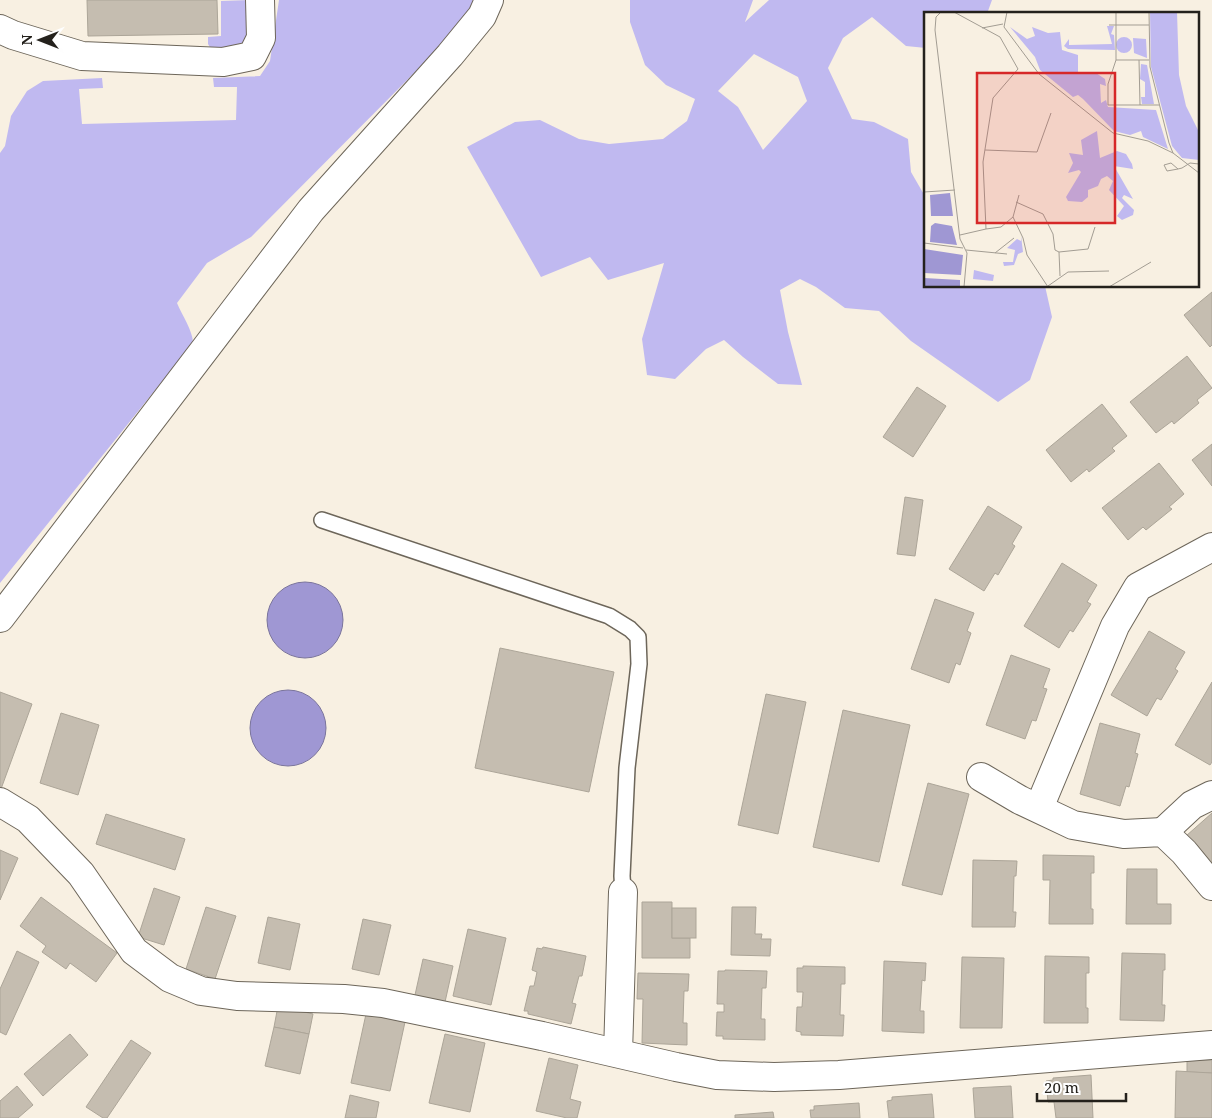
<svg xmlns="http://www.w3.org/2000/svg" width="1212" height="1118" font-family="'Noto Serif',serif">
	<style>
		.green { fill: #c0b9f0; fill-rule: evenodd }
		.water { fill: #9f97d3; stroke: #7a749c }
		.building { fill: #c5bdb0; stroke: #aca598 }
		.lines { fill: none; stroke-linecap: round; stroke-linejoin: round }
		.lane-casing { stroke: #6d665a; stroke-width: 18 }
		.street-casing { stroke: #6d665a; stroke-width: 30 }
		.lane { stroke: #fff; stroke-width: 15 }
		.street { stroke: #fff; stroke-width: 28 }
		.inset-road { fill: none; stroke: #a39d93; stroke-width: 1 }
		.view { fill: #d62828; fill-opacity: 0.15; stroke: #d62828; stroke-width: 2.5 }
		.inset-edge { fill: none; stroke: #24211c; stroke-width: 2.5 }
	</style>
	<rect width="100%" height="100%" fill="#f8f0e2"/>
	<g class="green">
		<path d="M250 0 247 48 211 49 208 44V37L221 36V1Z"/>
		<path d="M279 0H473L468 13 436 51 251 237 207 263 177 303C182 315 193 331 193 343L0 583V153L5 146 11 116 27 91 43 81 102 78 103 88 79 89 82 124 236 120 237 87H214L213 78 260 76 270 61Z"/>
		<path d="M630 0H753L745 22 769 0H992L988 11 985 14H926V48L906 46 872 17 843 38 828 68 852 119 874 122 908 139 911 172 926 198V286H1045L1052 317 1030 380 998 402 911 341 879 311 845 308 816 287 800 279 780 290 788 332 802 385 778 384 743 357 724 340 706 349 675 379 647 375 642 339 664 263 608 280 590 257 541 277 467 147 515 122 540 120 579 139 609 144 663 139 687 121 695 99 666 85 645 65 630 22ZM754 54 798 77 807 101 763 150 738 107 718 91Z"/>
	</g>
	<g class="water">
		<circle cx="305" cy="620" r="38"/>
		<circle cx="288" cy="728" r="38"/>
	</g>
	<g class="building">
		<path d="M87 0H217L218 34 88 36Z"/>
		<path d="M1212 292V345L1210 347 1184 315Z"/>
		<path d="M1187 356 1212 388 1197 400 1199 403 1174 424 1172 421 1156 433 1130 402Z"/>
		<path d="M917 387 946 406 913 457 883 437Z"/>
		<path d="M1102 404 1127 436 1112 448 1115 451 1089 472 1087 469 1071 482 1046 450Z"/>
		<path d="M1212 444V486L1192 460Z"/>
		<path d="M1159 463 1184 494 1169 507 1172 509 1146 530 1143 527 1128 540 1102 508Z"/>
		<path d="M905 497 923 500 915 556 897 554Z"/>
		<path d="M988 506 1022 527 1012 544 1015 546 998 575 995 573 984 591 949 569Z"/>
		<path d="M1062 563 1097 585 1087 602 1091 604 1073 632 1070 630 1059 648 1024 626Z"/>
		<path d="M935 599 974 613 967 631 971 633 960 665 956 663 949 683 911 669Z"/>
		<path d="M1149 631 1185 652 1175 669 1178 671 1161 700 1157 698 1147 716 1111 695Z"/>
		<path d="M500 648 614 672 589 792 475 768Z"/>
		<path d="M1011 655 1050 669 1043 688 1047 689 1036 721 1032 720 1025 739 986 725Z"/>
		<path d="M1212 682V762L1210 765 1175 745Z"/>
		<path d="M0 692 32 704 1 789H0Z"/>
		<path d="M766 694 806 702 778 834 738 825Z"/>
		<path d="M843 710 910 725 879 862 813 847Z"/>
		<path d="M61 713 99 725 78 795 40 783Z"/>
		<path d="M1100 723 1140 734 1135 753 1138 754 1129 787 1126 786 1120 806 1080 794Z"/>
		<path d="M928 783 969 794 942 895 902 885Z"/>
		<path d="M1212 813V865L1186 836Z"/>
		<path d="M106 814 185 839 175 870 96 844Z"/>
		<path d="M0 850 18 858 0 900Z"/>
		<path d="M1043 855 1094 856V873H1091V909H1093V924H1049L1050 880H1043Z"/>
		<path d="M973 860 1017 861 1016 876H1014L1013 912H1016L1015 927H972Z"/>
		<path d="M1127 869H1157V904H1171V924H1126Z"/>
		<path d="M154 888 180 897 164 945 138 937Z"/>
		<path d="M41 897 117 953 96 982 70 963 66 969 42 952 46 946 20 926Z"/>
		<path d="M642 902H672V938H690V958H642Z"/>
		<path d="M206 907 236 916 215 979 186 969Z"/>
		<path d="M732 907H756L755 934H762L761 939H771L770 956 731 955Z"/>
		<rect x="672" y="908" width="24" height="30"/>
		<path d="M268 917 300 924 290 970 258 963Z"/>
		<path d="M363 919 391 925 379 975 352 969Z"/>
		<path d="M468 929 506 938 491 1005 453 996Z"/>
		<path d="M543 947 586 956 582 976H579L572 1003 576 1004 571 1024 528 1014V1011H524L530 986H534L537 972 532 970 537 948 542 949Z"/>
		<path d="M17 951 39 962 6 1035 0 1032V989Z"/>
		<path d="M1122 953 1165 954V970H1163L1162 1005H1165L1164 1021 1120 1020Z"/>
		<path d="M1045 956 1089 957V973H1086V1008H1088V1023H1044Z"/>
		<path d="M962 957 1004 958 1002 1028H960Z"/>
		<path d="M423 959 453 966 443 1011 413 1004Z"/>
		<path d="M884 961 926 963 925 981 922 980 920 1011H924V1033L882 1031Z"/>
		<path d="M803 966 845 967V984H841L840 1015H844L843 1036 801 1035V1032L796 1031 797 1007H802L803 992H797V968H803Z"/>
		<path d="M725 970 767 971 766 988H762L761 1019H765V1040L723 1039V1036H716L717 1012H724V1004H717L718 971H725Z"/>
		<path d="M638 973 689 974 688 991H684L683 1023H687V1045L642 1043 643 999H637Z"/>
		<path d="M278 1006 313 1014 309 1034 274 1027Z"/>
		<path d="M366 1014 405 1022 390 1091 351 1083Z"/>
		<path d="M274 1027 309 1034 300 1074 265 1066Z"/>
		<path d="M70 1034 88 1055 43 1096 24 1074Z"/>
		<path d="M445 1034 485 1043 470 1112 429 1103Z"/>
		<path d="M131 1040 151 1053 107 1118H103L86 1107Z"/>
		<path d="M549 1058 578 1065 570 1099 581 1102 577 1118H567L536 1111Z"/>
		<path d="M1187 1060H1212V1073L1187 1072Z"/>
		<path d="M1176 1071 1212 1073V1118H1175Z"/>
		<path d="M1091 1075 1093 1118H1056L1054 1102H1048L1046 1081 1053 1080V1078Z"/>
		<path d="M17 1086 33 1105 18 1118H0V1101Z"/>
		<path d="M1011 1086 1013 1118H975L973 1088Z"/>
		<path d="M932 1094 934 1118H889L887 1101 892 1100V1097Z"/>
		<path d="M350 1095 379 1102 376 1118H345Z"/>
		<path d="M859 1103 860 1118H811L810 1110H814V1106Z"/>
		<path d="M773 1112 774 1118H735V1115Z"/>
	</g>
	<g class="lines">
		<g class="lane-casing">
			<path id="lane" d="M322 520 609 616 630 629 638 637 639 664 627 768 622 876 623 892"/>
		</g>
		<g class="street-casing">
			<g id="street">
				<path d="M0 29 13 35 82 56 223 62 252 56 261 38 260 0"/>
				<path d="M0 618 311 210 450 55 482 16 489 0"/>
				<path d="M981 777 1020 800 1073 825 1124 834 1163 832 1184 852 1212 886"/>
				<path d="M0 802 28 819 81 874 134 951 170 978 201 991 237 996 344 999 383 1003 542 1036 676 1067 717 1075 774 1077 839 1075 1212 1045"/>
				<path d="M1039 808 1115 626 1138 587 1212 547"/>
				<path d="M1163 832 1192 805 1212 795"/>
				<path d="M618 1053 623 892"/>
			</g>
		</g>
		<use href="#lane" class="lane"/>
		<use href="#street" class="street"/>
	</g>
	<g transform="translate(924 12)">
		<rect width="275" height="275" fill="#f8f0e2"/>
		<path d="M226 0H253L255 63 262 94 275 120V148L258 146 248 134 227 55ZM183 14H190L187 22 190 23 191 38 144 37 140 34 145 27V33L188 32ZM86 15 103 27 111 24 108 15 124 21 136 20 138 38 154 43V60L172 61 181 67 182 74 176 72 177 91 182 88 184 95 232 98 244 137 219 125 217 119 206 123 190 119 159 87 154 83 149 85 116 58 111 45ZM192 33a8 8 0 1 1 16 0a8 8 0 1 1-16 0ZM209 26 222 27 223 46 210 41ZM217 52 223 53 230 92H218L217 85H221V70L216 67ZM173 119 176 146 193 139 202 142 208 152 209 157 190 154 209 187 200 183 198 186 210 198 209 203 198 208 193 204 200 194 185 178 189 169 183 164 177 167 174 174 164 178V185L158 190 144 189 142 185 157 160 155 158 144 161 149 151 145 141 159 143 157 128ZM97 224 99 240 94 242 90 253 80 254 79 250H89L91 238 83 236 93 227 97 229ZM50 258 70 263 69 269 49 267Z" fill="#c0b9f0"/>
		<path d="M26 181 29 204H7L6 183ZM11 211 28 214 33 233 6 230 7 214ZM0 237 39 243 37 263 0 261ZM0 266 36 268V275H0Z" fill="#9f97d3"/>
		<path class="inset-road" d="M17 0 12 5 11 18 36 227 43 241 40 275M30 0 76 25 94 57 69 86 59 150 62 217 36 223M83 0 80 15 115 62 189 121 224 129 249 141M192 0V48H225M225 0 226 55 245 131 249 141 275 161M185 13H225M58 16 79 12M192 48 184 72V93H235M215 48 216 93M61 138 113 140 127 101M254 157 247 151 240 153 243 159 254 157 258 156 266 151 275 152M0 180 31 178M92 190 119 202 129 222 131 238 135 240 136 264M89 205 99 226 103 243 124 275M62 217 77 215 89 205 95 183M0 231 39 236M42 238 83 242M135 240 164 237 171 215M71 241 90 226M124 274 144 260 185 259M185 275 227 250"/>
		<path class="view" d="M53 61H191V211H53Z"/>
		<rect width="275" height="275" class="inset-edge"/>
	</g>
	<g transform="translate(40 40) rotate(270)" stroke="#fefefe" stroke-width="4" paint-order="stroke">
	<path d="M0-4L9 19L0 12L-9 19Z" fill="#24211c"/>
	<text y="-8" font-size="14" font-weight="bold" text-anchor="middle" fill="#24211c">N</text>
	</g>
	<path d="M1037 1093v8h89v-8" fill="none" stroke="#24211c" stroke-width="2.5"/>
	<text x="1044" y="1093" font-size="15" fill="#24211c" stroke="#fefefe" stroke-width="4" paint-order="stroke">20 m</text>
</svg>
